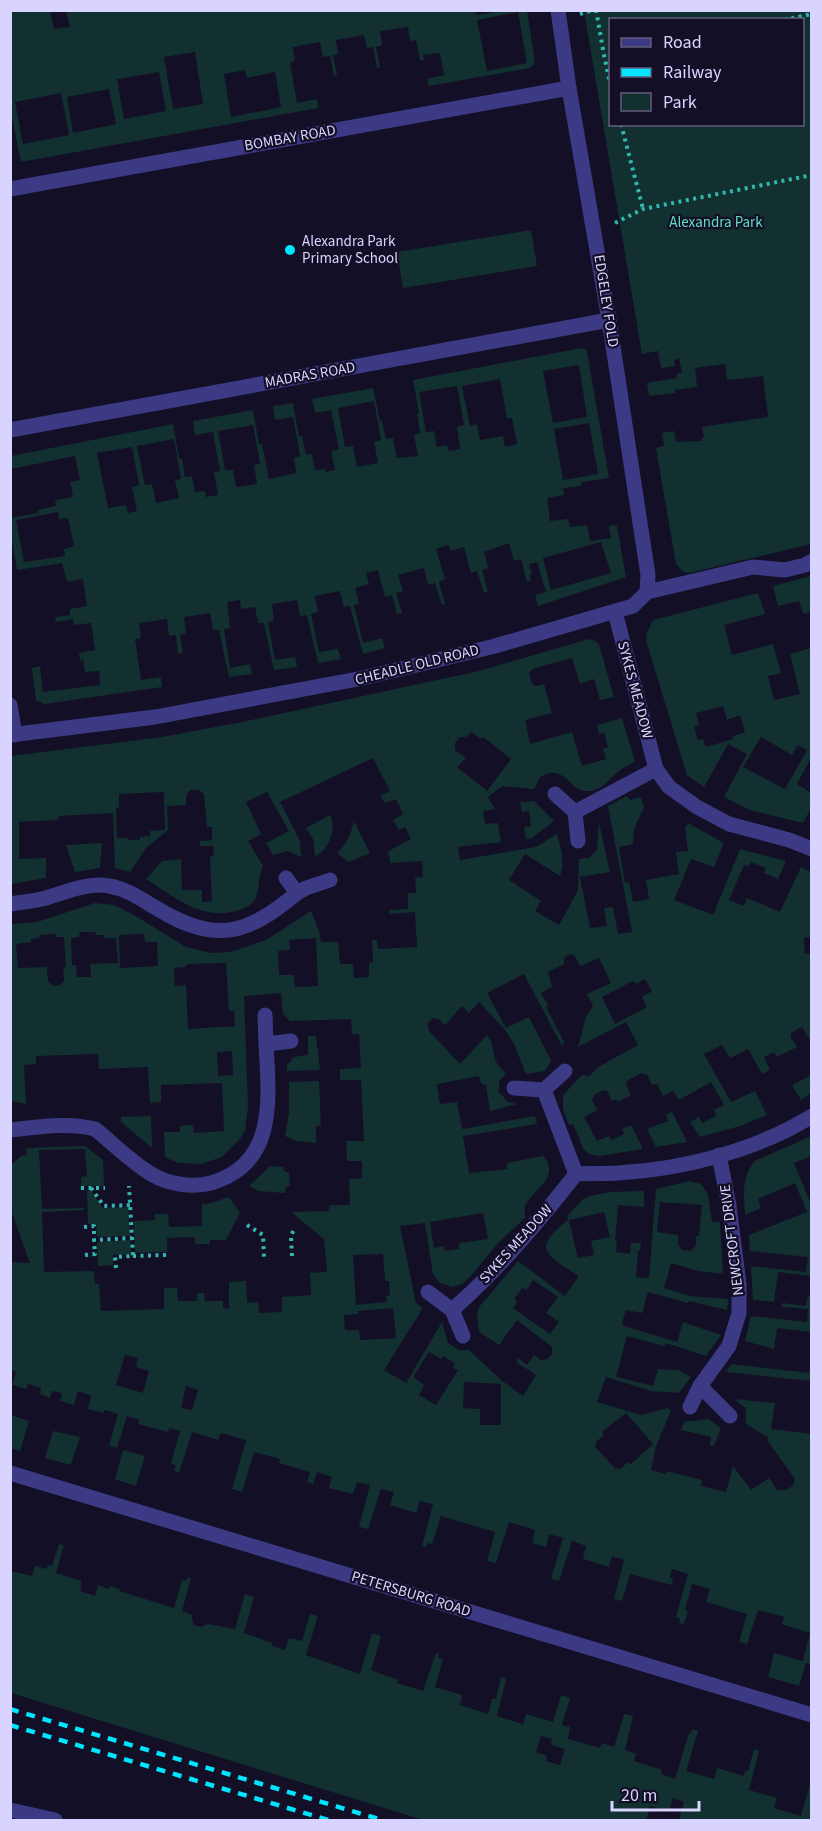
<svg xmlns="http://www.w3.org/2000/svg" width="822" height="1831" font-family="'Source Sans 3',sans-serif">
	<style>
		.green { fill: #12302f; fill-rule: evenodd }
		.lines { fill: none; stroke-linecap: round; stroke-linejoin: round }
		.path { stroke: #2fb8b0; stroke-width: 4; stroke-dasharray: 3 4.5; stroke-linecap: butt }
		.minor { stroke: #3d3a85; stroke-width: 15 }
		.rail { stroke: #00e5ff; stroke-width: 4.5; stroke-dasharray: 9 8; stroke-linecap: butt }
		.poi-dot { fill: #00e5ff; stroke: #130f26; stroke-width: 2 }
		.labels { text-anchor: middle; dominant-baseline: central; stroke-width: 4.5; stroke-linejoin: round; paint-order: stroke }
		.street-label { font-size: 15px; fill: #d9d4ff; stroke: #130f26 }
		.park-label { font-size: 15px; fill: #5fe0c0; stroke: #130f26 }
		.poi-label { font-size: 15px; fill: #d9d4ff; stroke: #130f26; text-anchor: start }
	</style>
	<rect width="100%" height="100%" fill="#130f26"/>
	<g class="green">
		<path d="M66 11 475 10 476 15 502 11H527L535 62 530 68 429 86 427 79 444 75 440 53 423 55 424 60 420 61 416 40 410 41 408 27 380 31 382 45 376 47 380 68H377L373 47 367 48 364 35 336 40 338 54 333 55 337 75 334 76 330 56 323 57 320 42 293 47 295 61 290 63 297 103 317 99 318 108 21 162 11 113V11H50L54 29 70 27ZM518 12 527 63 487 71 477 20ZM195 52 203 104 173 109 164 57ZM245 70 247 78 275 72 281 107 231 117 224 74ZM159 72 166 111 124 119 117 79ZM109 89 116 124 73 133 67 97ZM61 93 69 135 23 144 15 102Z"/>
		<path d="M584 11H811V544L689 573 683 572 676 564 656 448 664 446 662 433 674 431 676 442 701 441 704 436 702 427 768 417 763 376 727 380 725 364 695 368 697 387 675 390V393L649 396 647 383 677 378V374L682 373 679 358 674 360 675 366 661 368 658 351 642 354ZM610 20H802V124H610Z"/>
		<path d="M531 230 537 266 403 288 397 252Z"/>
		<path d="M581 348 585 349 587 352 609 478 581 482V486L563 488 564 495 547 498 550 521 568 519 570 527 587 525 590 541 611 538 609 526 617 525 626 577 538 606 535 595 546 592 537 562 529 564 532 574 529 575 531 580 527 582 521 559 514 561 509 543 484 552 488 568 482 570 488 591 484 593 477 571 471 573 464 547 451 551 448 545 436 549 445 579 439 582 445 604 442 605 435 583 428 585 424 568 398 575 403 591 396 593 402 613 397 614 392 595 385 597 378 570 366 573 369 584 355 588 359 604 354 605 363 643 382 638 385 648 363 654 350 606 344 607 340 591 315 596 318 612 311 614 319 652 338 649 341 659 318 663 307 615 300 616 297 600 272 604 274 620 268 622 275 660 295 657 297 667 274 670 264 623H258L255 607 241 609 240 600 227 602 230 628 224 629 230 668 250 664 252 674 229 677 219 630H213L210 613 184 617 186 633 180 635 183 653 178 654 176 635 169 636 167 619 139 623 141 638 135 639 141 680 161 677 162 687 44 704 36 700 32 668 40 666 43 692 100 685 99 671 85 672 83 660 80 661 79 653 95 650 91 623 74 625 73 619 56 622 55 617 70 615V609L87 606 83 579 67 582 62 563 17 570 11 535V518L38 513V510L56 506 55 500 73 497 70 482 80 480 75 456 11 469V456L173 424 179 458 182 459 185 477 192 476 195 492 205 491 206 497 218 495 214 472 220 471 213 432 195 435 193 421 253 410 259 444H262L269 479 296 473 294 458 300 456 293 417 275 420 273 406 293 403 299 436H302L306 455 312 454 315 470 325 469 326 472 335 470 331 451 339 449 331 410 315 413 312 399 373 388 380 421H382L386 439 393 438 397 458 418 456 414 435 420 433 417 414 419 413 413 380ZM579 365 587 417 553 423 543 371ZM500 379 507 418H512L517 444 505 447 503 436 480 440 477 424 470 426 462 386ZM457 386 464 425 457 427 460 449 449 451 447 445 437 447 434 431 426 432 419 392ZM374 401 381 440 374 442 378 463 357 467 353 446 345 447 338 408ZM589 423 598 474 563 480 554 429ZM253 425 260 464 254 465 257 484 236 487 233 470H225L218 431ZM174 439 181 479 175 480 179 498 156 503 152 484 145 485 137 446ZM132 447 139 485 132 487 137 511 128 513 126 505 108 508 97 453ZM58 512 59 519 68 518 74 546 64 549 65 556 24 562 16 520ZM601 542 611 573 551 590 543 558Z"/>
		<path d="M811 576V612L803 614 799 601 778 606 773 586Z"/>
		<path d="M758 593 765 614 724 625 732 655 773 644 781 673 768 676 774 700 800 694 790 654 811 648V758L797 784 811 793V808L803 823 750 810 724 797 747 754 728 744 704 787 687 775 647 644 646 635 653 620ZM723 706 727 720 740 715 745 732 732 737 733 739 706 747 703 739 698 740 694 727 699 725 696 713ZM761 737 792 755 798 745 807 750 785 789 743 767Z"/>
		<path d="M589 639 596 641 599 645 614 697 600 700 594 679 580 684 572 658 532 669 529 674 532 684 536 686 544 684 552 713 525 720 530 744 572 732 582 766 606 759 603 749 608 747 604 733 599 734 597 725 622 718 635 761C630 765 624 767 619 771 609 779 601 792 587 791 568 791 565 762 540 777L534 789 502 786 488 797 495 809 483 811 485 824 498 823 501 842 458 847 460 860 536 847 557 834C561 848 565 862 560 876L525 854 509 880 541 901 535 911 559 925 578 890 579 859 589 858 597 850 599 823 610 872 580 877 590 928 607 926 604 908 613 907 618 934 632 932 608 806 627 796 630 800 641 797 644 807 634 829 633 844 619 847 625 883 629 882 633 902 649 899 646 880 679 874 676 852 688 851 685 828 688 823 724 843 714 867 691 859 674 900 713 915 740 849 786 861 778 879 764 873 766 868 751 862 749 866 744 865 729 900 744 906 747 898 780 912 801 867 811 872V937L804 938 805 954 811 953V1039L810 1040 802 1027 791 1033V1038L797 1047 777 1057 774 1052 764 1057 770 1070 762 1074 748 1049 730 1058 722 1045 704 1054 731 1102 755 1091 767 1115 740 1126 700 1137 690 1122 699 1117 702 1123 716 1116 714 1110 724 1105 711 1082 679 1100 673 1091 663 1096 657 1084 652 1085 647 1075 641 1073 628 1080 626 1085 631 1095 618 1102 616 1099 612 1101 608 1092 603 1090 594 1095 592 1100 597 1110 584 1117 597 1141 609 1136 612 1140 624 1134 622 1129 631 1125 643 1149 599 1156 589 1154 584 1150 573 1124 569 1125 563 1109V1095L582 1075 589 1076 600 1066 638 1045 626 1022 578 1047 586 1017 593 1006 587 994 611 983 599 958 580 966 575 956 570 954 564 958V964L548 972 552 987 541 993 548 1005 546 1007 564 1042 562 1046 524 974 487 993 506 1028 529 1017 551 1061 545 1071 526 1074 514 1044 505 1030 479 1002 469 1013 462 1006 445 1025 439 1019 433 1018 428 1023 429 1031 460 1064 487 1035C497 1046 488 1059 506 1073L499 1082V1092L508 1102 517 1104 490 1111 486 1085 481 1084 479 1076 437 1084 440 1104 457 1102 462 1129 535 1116 537 1124 463 1136 469 1173 507 1169V1163L543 1156C563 1178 529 1191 525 1207 524 1211 525 1213 526 1217L498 1243 469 1278 462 1284 453 1287 440 1283 433 1274 425 1223 400 1226 416 1303 423 1308 384 1370 406 1383 442 1322 448 1343 459 1350H469L501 1380 523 1396 536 1375 516 1362 518 1358 527 1365 534 1355 541 1360 548 1359 552 1354V1347L517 1320 499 1345 479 1332 477 1313 480 1306 518 1261 565 1296 579 1276C547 1256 530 1249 568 1220L567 1216 583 1199 590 1196 610 1192 644 1191V1207L618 1205 615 1241H617L616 1252 630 1254 631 1243H641L640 1250 638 1251 636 1277 649 1278 656 1189 690 1181 701 1184 708 1194 712 1222H720L723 1274 698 1271 671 1263 664 1288 690 1296 728 1299 727 1310 689 1301 688 1303 648 1292 642 1313 626 1310 622 1323 624 1326 677 1342 683 1322 721 1335 706 1356 666 1343 664 1346 627 1336 616 1377 653 1386 658 1369 678 1370 691 1377 679 1393 651 1391 606 1377 597 1402 641 1415 668 1408 671 1411 656 1446 651 1470 666 1474 667 1471 702 1480 701 1486 726 1492 733 1466 751 1490 769 1478 777 1490H785L793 1486 795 1479 767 1440 769 1438 746 1424V1408L734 1399 775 1403 771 1429 811 1434V1660L810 1664 806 1663 799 1686 768 1677 774 1653 803 1661 810 1633 782 1624 784 1617 758 1610 747 1644 739 1642 747 1614 706 1602 710 1589 692 1584 685 1610 688 1611 684 1624 679 1623 680 1619 676 1617 688 1574 672 1569 670 1578 673 1579 672 1585 630 1574 622 1601 614 1599 624 1560 612 1556 609 1567 583 1559 586 1546 572 1541 559 1581 551 1579 563 1538 549 1534 546 1547 532 1543 535 1530 509 1522 496 1563 487 1561 495 1532 441 1516 432 1544 427 1543 426 1547 422 1546 433 1504 420 1501 416 1513 390 1505 394 1492 381 1489 368 1529 359 1527 370 1485 357 1482 353 1494 329 1488 332 1477 317 1472 313 1484 307 1482 310 1472 279 1463 280 1459 254 1452 242 1492 232 1489 246 1440 221 1433 218 1440 192 1432 179 1473 174 1471 176 1465 171 1464 180 1431 169 1428 168 1432 138 1424 139 1420 127 1416 117 1448 109 1446 118 1414 105 1410 103 1413 88 1409 91 1396 78 1391 74 1405 60 1401 62 1393 52 1391 50 1398 40 1394 41 1388 28 1384 26 1389 12 1385 16 1372 10 1370 11 1262 30 1263 12 1213 11 1165 21 1156 27 1155 26 1148 85 1146 103 1160 104 1186H81V1177L87 1176 85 1149 39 1150 42 1209 84 1208V1210L42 1212 44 1272 94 1271 95 1284H99L101 1311 164 1309V1288H177L178 1301H197V1293H204L205 1301H223V1308L229 1309V1282L246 1281 247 1303 258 1302 259 1313 282 1312V1297L311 1295 310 1273 327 1272 324 1239 291 1212 329 1211 330 1205H350L349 1179 362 1178V1161H347L346 1141H364L361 1080H340V1069L361 1068 359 1034H352L351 1019 290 1021 283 1014 281 993 244 996 248 1107 245 1130 240 1139 222 1157 201 1164 178 1163 165 1157 164 1132H180V1126L193 1125 194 1133 224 1131 222 1083 161 1085V1102L150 1103 148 1067 99 1069 98 1054 36 1056V1064L24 1065 26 1104 11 1101V924L37 922 95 903 114 905 134 915 186 947 211 953 231 952 266 940 311 911 319 931 321 942H338L340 964H353L354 978 369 977V963L373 962 372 940H377L378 949 417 947 415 912 389 914V910L408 909V893H416L415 878 423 877 422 861 390 863V857L387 852 411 839 405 827 399 830 393 820 403 814 396 799 385 803 380 796 390 791 373 758 280 802 300 841 301 857 288 851 273 855 266 843 289 831 267 792 246 802 261 834 248 841 263 866C257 877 261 892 253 902 248 907 243 909 236 911 202 921 173 896 146 879L162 861 181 859 182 890H202V902L212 901 210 857 214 856 213 846H200V841L212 840V827H207L204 794 198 790H190L186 795V805L167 806 168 830 146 848 130 872 115 868 113 813 59 816 57 820 19 822V859L46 858V878L11 884V756L162 737 242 722 479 671ZM471 732 481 739 483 737 511 759 487 791 457 767 466 758 455 750V743L460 737H466ZM164 792 165 830 150 831V836L140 837V840H129L128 838H117L116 808 119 807V794ZM80 932H95L96 935H104V938H116L118 963 90 964 91 977H77L76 965H72L71 938 79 937ZM56 934V937H64L66 967H63L64 981 60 985 53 986 48 981 47 967 18 968 16 944 31 942V939L39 938 40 935ZM144 934 145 942H157L158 966 120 968 119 935ZM316 938 318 986 295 987 294 975H279L278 951 290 950 289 940ZM226 963 229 1011H234L235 1026 188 1029 186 985 175 986 174 968 185 967 187 964ZM645 979 652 991 642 997 647 1007 615 1024 602 997 633 981 636 984ZM232 1051 233 1075 218 1076 217 1052ZM660 1202 702 1205 699 1236H696V1246L690 1251 682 1250 678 1244V1235L657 1232ZM604 1212 610 1237 591 1241 594 1255 578 1258 569 1220ZM483 1213 488 1239 459 1243V1249L445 1251 444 1246 434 1248 430 1222ZM383 1254 385 1281H389L390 1295 386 1296 387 1302 356 1305 353 1255ZM533 1280 558 1297 546 1313 559 1322 550 1334 513 1308 517 1302 514 1299 522 1288 527 1290ZM393 1308 396 1338 360 1340 359 1330H345L344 1315 358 1314V1311ZM429 1352 441 1359 443 1356 455 1363 453 1368 458 1370 436 1405 419 1395 424 1385 413 1377ZM125 1355 138 1358 136 1367 149 1371 143 1393 116 1385ZM464 1382 501 1384V1425H480V1409L463 1408ZM186 1386 198 1390 192 1410 181 1408ZM626 1413 653 1444 631 1464 628 1462 620 1469 615 1468 595 1447 596 1442 604 1435 602 1432Z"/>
		<path d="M534 801 554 821 532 838 526 839 524 827 531 826 529 811 522 812 520 802Z"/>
		<path d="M330 815C337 831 329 848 315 857L313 839 306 828Z"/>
		<path d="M354 821 370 853 349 862 337 853C347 844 351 834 354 821Z"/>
		<path d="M102 843 100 868 75 872 66 845Z"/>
		<path d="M308 1036H316L320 1070 287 1071V1065L294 1057 308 1055Z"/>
		<path d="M811 1075V1093L801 1100 792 1085Z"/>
		<path d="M319 1081 321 1126H316V1143L296 1141 285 1136 289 1113V1082Z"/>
		<path d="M672 1112 687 1142 656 1147 647 1129 668 1121 666 1115Z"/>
		<path d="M151 1116 152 1148 121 1122V1117Z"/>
		<path d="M811 1136V1156L794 1163 811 1204V1280H810V1276L778 1272 774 1302 753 1300 751 1266 806 1272 808 1257 750 1251 749 1235 807 1212 795 1183 758 1199 761 1208 745 1215C744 1197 741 1176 755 1161Z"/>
		<path d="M270 1166 283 1167 284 1171 289 1173 290 1186 286 1187 285 1193 258 1191 249 1186Z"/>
		<path d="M87 1191H91L103 1208 128 1207 130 1236 97 1237 96 1224H88Z"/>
		<path d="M229 1197 240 1213 226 1240H210V1244H195V1237L167 1238V1252L135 1253 134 1221 155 1220V1214H168L169 1227 202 1226V1204L211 1203Z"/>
		<path d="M130 1240 131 1254 113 1255V1265L98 1266 97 1242Z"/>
		<path d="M808 1295 811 1296V1332L777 1328 774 1349 745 1341 751 1316 807 1322 808 1309 782 1307V1303L806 1306Z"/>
		<path d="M811 1356V1381L726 1372 731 1364 809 1373Z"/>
		<path d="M10 1415 29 1421 20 1451 11 1448Z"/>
		<path d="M708 1419 721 1428 714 1446H710L711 1437 681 1430 684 1422Z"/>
		<path d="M53 1431 80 1437 71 1465 45 1458Z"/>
		<path d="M123 1450 145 1456 136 1486 115 1479Z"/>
		<path d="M59 1544 64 1545 56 1573 82 1581 80 1591 95 1596 98 1585 109 1589 110 1586 120 1589 119 1591 174 1608 182 1580 186 1581 188 1577 191 1578 182 1611 192 1615V1619L194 1625 201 1627 208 1624 235 1629 245 1594 254 1597 244 1633 272 1643V1646L285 1650 289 1638 302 1641 310 1614 318 1616 306 1655 360 1674 372 1633 381 1636 371 1670 398 1680 397 1683 423 1691 436 1653H439L438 1658 443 1659 435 1687 462 1695 460 1705 488 1714 492 1699H496L501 1677 506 1679 497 1716 523 1724 526 1714 553 1722 561 1695 570 1698 562 1725 570 1727 568 1739 600 1748 602 1743 614 1747 624 1714 633 1716 625 1750 636 1754 634 1761 662 1770 661 1774 675 1779 689 1733H691L692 1729 698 1731 686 1771 714 1779 717 1768 744 1776 745 1770 748 1771 754 1749 759 1751 749 1790 777 1798 774 1808 801 1816 811 1780V1820H679L684 1802 673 1798 669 1811 650 1806 646 1820H423L11 1693V1573L16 1572 32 1576 35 1566 46 1569 48 1565 52 1566ZM541 1736 552 1739 551 1745 565 1749 560 1765 546 1761 547 1756 536 1752Z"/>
	</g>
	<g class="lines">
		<g class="path">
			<path d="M596 10 604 55 610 83"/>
			<path d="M580 14 594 10"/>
			<path d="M784 20 812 14"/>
			<path d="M621 124 643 209"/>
			<path d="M615 223 643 209 812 175"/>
			<path d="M81 1188H105"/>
			<path d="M91 1188 104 1206 130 1205"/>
			<path d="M247 1225 263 1235 264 1257"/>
			<path d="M84 1227 94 1226V1240L132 1238"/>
			<path d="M85 1255 95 1254 94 1240"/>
			<path d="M133 1256 167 1255"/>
			<path d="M292 1256 291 1236 294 1229"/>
			<path d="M116 1268 115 1257 133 1256 129 1186"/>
		</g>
		<g class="minor">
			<path d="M558 10 569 88 609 320 648 575 647 592"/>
			<path d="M10 189 569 88"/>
			<path d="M10 430 609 320"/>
			<path d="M615 612 656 769 669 787 697 807 729 824 789 840 812 849"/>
			<path d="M10 705 15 735"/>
			<path d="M10 735 155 717 363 678 495 646 633 606 647 592 753 567 785 570 805 565 812 561"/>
			<path d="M555 794 575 812 656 769"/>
			<path d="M575 812 578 841"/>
			<path d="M286 878 297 893 306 888 330 880"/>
			<path d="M10 904C22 902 35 901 46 898 66 892 88 882 109 886 128 889 142 900 158 909 215 944 247 935 297 893"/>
			<path d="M265 1015 266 1044 291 1041"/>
			<path d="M514 1088 544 1090 576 1174"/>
			<path d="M544 1090 565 1071"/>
			<path d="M10 1130C38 1127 68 1122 95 1129 114 1144 132 1163 153 1175 168 1184 193 1188 211 1183 277 1164 269 1099 266 1044"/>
			<path d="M719 1155 729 1206 739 1284V1313L729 1346 700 1386 730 1416"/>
			<path d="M428 1292 452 1310 463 1336"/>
			<path d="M452 1310C498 1270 538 1222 576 1174 590 1173 604 1174 618 1173 684 1169 755 1151 812 1116"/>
			<path d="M690 1407 700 1386"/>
			<path d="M10 1473 812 1715"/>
			<path d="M10 1810 55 1820"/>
		</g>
		<g class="rail">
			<path d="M10 1709 382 1820"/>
			<path d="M10 1725 328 1820"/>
		</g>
	</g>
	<circle class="poi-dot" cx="290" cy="250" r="6"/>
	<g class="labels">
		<g class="street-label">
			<text transform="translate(290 138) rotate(-10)">BOMBAY ROAD</text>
			<text transform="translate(606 301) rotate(81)">EDGELEY FOLD</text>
			<text transform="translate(310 375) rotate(-10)">MADRAS ROAD</text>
			<text transform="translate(417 665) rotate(-14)">CHEADLE OLD ROAD</text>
			<text transform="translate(635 690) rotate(75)">SYKES MEADOW</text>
			<text transform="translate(732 1240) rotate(-97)">NEWCROFT DRIVE</text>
			<text transform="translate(516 1244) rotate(-48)">SYKES MEADOW</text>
			<text transform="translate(411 1594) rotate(17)">PETERSBURG ROAD</text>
		</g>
		<g class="park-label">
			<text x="716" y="222">Alexandra Park</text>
		</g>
		<g class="poi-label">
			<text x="302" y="241">Alexandra Park<tspan x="302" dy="17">Primary School</tspan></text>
		</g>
	</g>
	<rect width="822" height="1831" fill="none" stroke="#d9d4ff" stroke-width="24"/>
	<rect x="609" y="18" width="195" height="108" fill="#130f26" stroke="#625e7d" stroke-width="1.5"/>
	<rect x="621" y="38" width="30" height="9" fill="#3d3a85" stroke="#625e7d" stroke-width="1.5"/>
	<text x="663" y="48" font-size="18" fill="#d9d4ff">Road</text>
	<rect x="621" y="68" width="30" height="9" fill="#00e5ff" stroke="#625e7d" stroke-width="1.5"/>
	<text x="663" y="78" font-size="18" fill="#d9d4ff">Railway</text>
	<rect x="621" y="93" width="30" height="18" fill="#12302f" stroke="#625e7d" stroke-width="1.5"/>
	<text x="663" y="108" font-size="18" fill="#d9d4ff">Park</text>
	<path d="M612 1801v9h87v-9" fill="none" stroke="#d9d4ff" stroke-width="3"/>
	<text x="621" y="1801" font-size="18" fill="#d9d4ff" stroke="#130f26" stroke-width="4.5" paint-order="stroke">20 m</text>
</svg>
